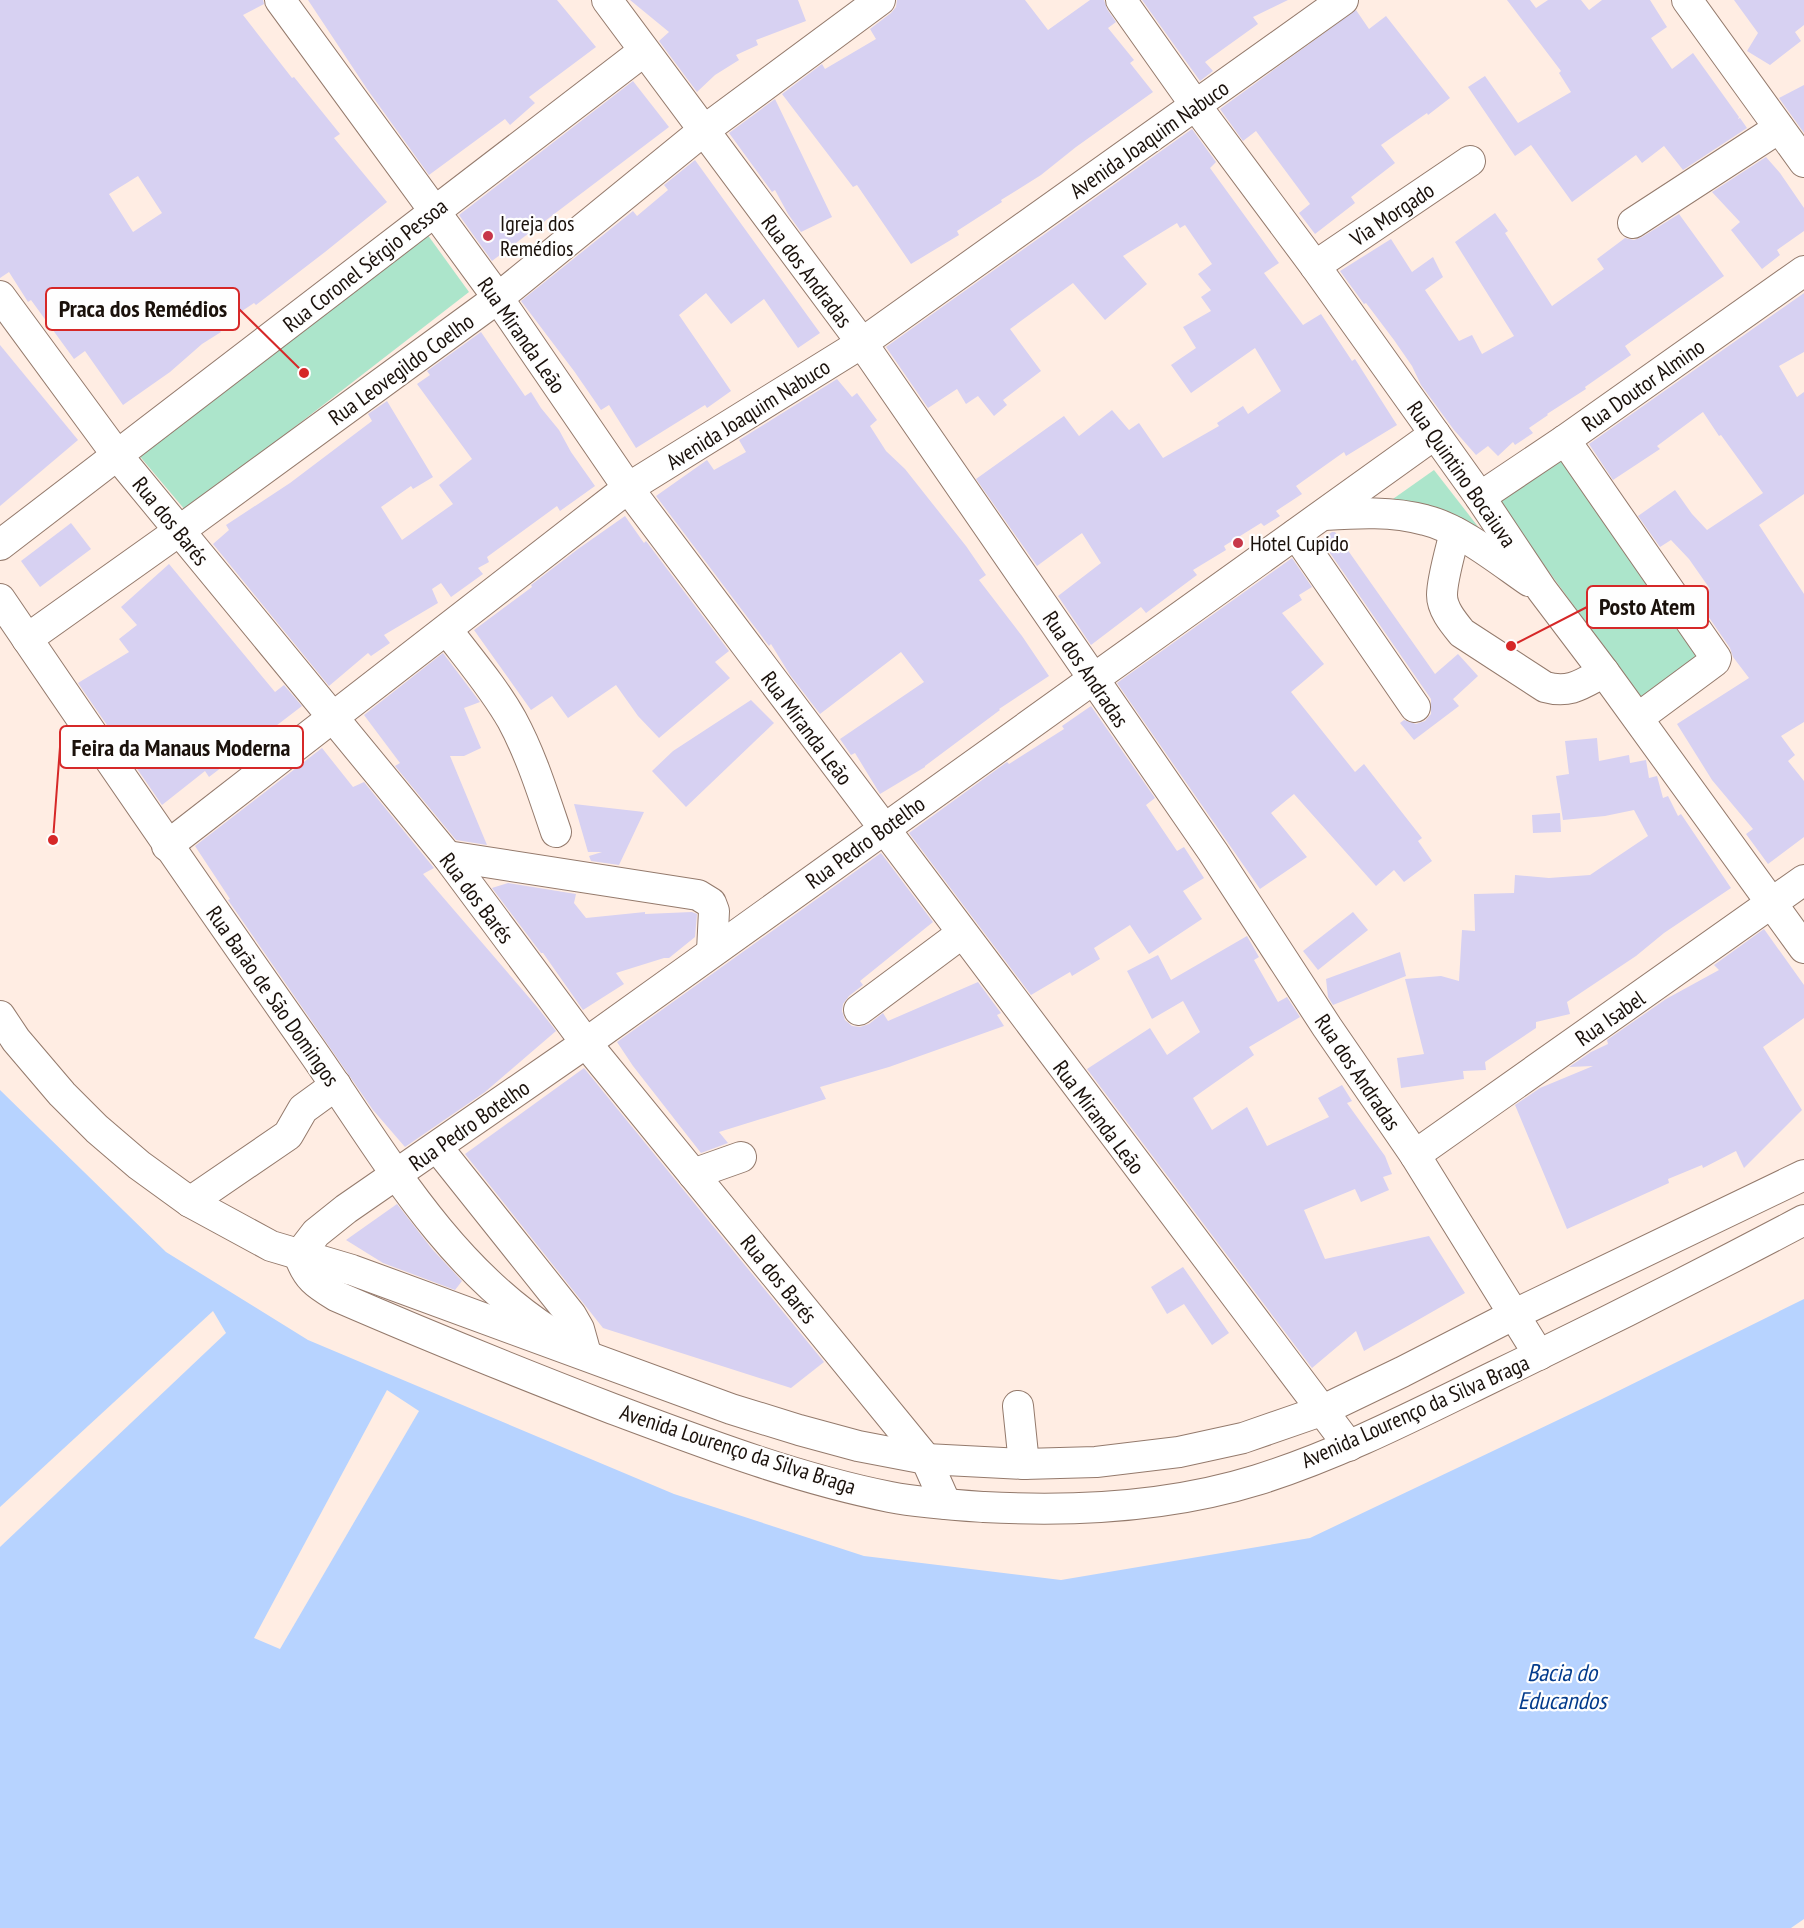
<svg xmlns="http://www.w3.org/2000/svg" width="1804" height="1928" font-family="'PT Sans Narrow',sans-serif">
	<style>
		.green { fill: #ace5cb }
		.water { fill: #b7d3ff }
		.pier { fill: #ffede3 }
		.building { fill: #d7d1f2; fill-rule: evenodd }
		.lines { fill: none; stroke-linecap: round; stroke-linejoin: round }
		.minor-casing { stroke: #947a6c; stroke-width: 32 }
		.minor { stroke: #fff; stroke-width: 30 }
		.poi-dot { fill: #c73749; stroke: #fefefe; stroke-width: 2 }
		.labels { text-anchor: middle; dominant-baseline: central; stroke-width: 4.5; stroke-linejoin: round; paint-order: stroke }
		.street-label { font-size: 22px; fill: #1a110b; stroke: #fefefe }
		.poi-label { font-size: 22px; fill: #1a110b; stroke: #fefefe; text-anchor: start }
		.water-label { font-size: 24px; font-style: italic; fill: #033b8c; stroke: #fefefe }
		.leader { fill: none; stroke: #d62828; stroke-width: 2 }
		.callout-dot { fill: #d62828; stroke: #fefefe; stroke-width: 2 }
		.callout { fill: #fefefe; stroke: #d62828; stroke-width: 2 }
		.callout-label { font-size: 24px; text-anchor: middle; font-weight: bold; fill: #1a110b }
	</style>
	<rect width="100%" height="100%" fill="#ffede3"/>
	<g class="green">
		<path d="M427 234 469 292 186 511 137 453Z"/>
		<path d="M1563 453 1714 660 1648 708 1497 500Z"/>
		<path d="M1434 470 1483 533 1383 506Z"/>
	</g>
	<path class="water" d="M0 1090 166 1252 308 1340 674 1494 864 1556 1061 1580 1310 1538 1600 1400 1804 1299V1919L1791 1928H0Z"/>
	<g class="pier">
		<path d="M213 1311 226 1333 0 1547V1507Z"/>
		<path d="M387 1390 419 1411 280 1649 254 1638Z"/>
	</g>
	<g class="building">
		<path d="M0 0H263L264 4 243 15 292 78 294 77 340 134 334 138 387 202 325 252 256 305 254 303 218 327 221 332 202 344 170 372 123 405 85 351 74 359 31 300 28 302 9 272 0 278ZM138 176 162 213 133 232 109 194Z"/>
		<path d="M308 0H557L596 47 529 97 535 103 510 125 505 119 429 175 367 89Z"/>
		<path d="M630 0H798L806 21 756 40 758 45 736 55 739 60 715 75 697 92 659 41 669 32Z"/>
		<path d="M897 0H1025L1048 30 1090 0H1104L1107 9 1116 22 1108 28 1134 60 1130 63 1153 92 1076 147 1041 175 1001 200 1002 202 957 231 959 235 911 264 857 185 853 187 782 94 822 64 825 69 876 39 870 29 891 13 896 7Z"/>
		<path d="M1142 0H1288L1253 17 1258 24 1205 62 1213 71 1200 81Z"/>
		<path d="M1507 0H1530L1536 8 1548 0H1581L1589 10 1602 0H1650L1667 27 1651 38 1672 69 1693 53 1739 117 1738 119 1740 118 1747 128 1683 170 1664 146 1642 163 1636 155 1572 202 1531 145 1515 156 1468 87 1485 76 1518 123 1571 92 1559 73 1561 71Z"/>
		<path d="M1734 0H1804V25L1795 32 1801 41 1770 65 1747 51 1758 33Z"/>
		<path d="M1356 10 1369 29 1386 16 1450 98 1428 115 1427 113 1381 145 1395 163 1351 197 1355 203 1315 234 1299 213 1310 204 1256 131 1243 141 1220 109Z"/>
		<path d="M633 81 669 127 492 261 459 215Z"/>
		<path d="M1804 85V133L1779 98Z"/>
		<path d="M775 99 832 217 801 232 788 214 775 190 772 192 729 133Z"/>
		<path d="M1192 129 1216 162 1210 168 1279 263 1264 273 1303 325 1321 314 1352 361 1355 359 1397 425 1346 456 1344 452 1296 486 1302 494 1276 511 1280 516 1264 526 1261 523 1224 546 1226 550 1193 570 1197 575 1146 613 1141 607 1091 645 1058 596 1101 563 1082 533 1037 566 976 479 1064 416 1079 436 1112 410 1129 430 1139 423 1163 458 1219 426 1217 423 1243 406 1248 414 1281 391 1255 348 1191 393 1171 365 1196 348 1183 327 1211 311 1201 297 1211 290 1198 274 1212 264 1185 225 1180 228 1177 223 1123 256 1147 284 1105 320 1073 283 1010 329 1041 371 1003 400 1007 405 994 416 978 396 966 404 957 389 928 408 886 347Z"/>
		<path d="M1766 157 1780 173 1804 208V231L1777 250 1780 255 1762 269 1731 230 1740 222 1712 192Z"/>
		<path d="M695 160 820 333 798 348 764 299 731 324 706 293 679 315 731 391 707 408 705 405 636 448 609 405 601 410 574 371 521 301 633 211 637 216 668 190 664 185Z"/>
		<path d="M1495 213 1508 231 1505 233 1552 306 1604 269 1597 259 1625 238 1634 240 1642 237 1679 214 1724 276 1625 346 1631 355 1585 387 1586 389 1547 414 1548 415 1529 428 1533 433 1515 445 1513 442 1498 456 1488 446 1476 455 1454 430 1421 385 1412 366 1394 340 1366 303 1364 304 1340 271 1391 239 1412 272 1433 257 1443 277 1425 290 1459 341 1472 335 1482 354 1514 336 1455 242Z"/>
		<path d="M1804 293V352L1779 366 1797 397 1804 392V494L1759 525 1804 594V722L1781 736 1795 755 1788 761 1804 781V837L1768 864 1746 834 1753 829 1712 780 1677 724 1749 678 1733 657 1730 648 1697 600 1710 589 1689 559 1671 540 1660 547 1638 516 1675 490 1692 514 1707 530 1763 493 1721 435 1719 436 1703 412 1657 446 1660 449 1613 480 1589 444Z"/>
		<path d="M481 332 525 396 531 392 541 408 559 430 571 452 595 486 560 511 557 506 487 557 489 562 478 568 483 574 451 597 441 583 432 589 438 603 384 635 390 643 371 656 368 653 329 686 213 544 229 530 226 525 290 483 372 421 368 414 387 401 433 477 413 489 411 486 381 507 402 540 453 504 439 485 472 459 417 384 430 375 427 371Z"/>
		<path d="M0 345 78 440 0 506Z"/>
		<path d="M837 379 852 397 857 393 877 420 870 426 886 451 905 469 966 546 986 575 979 580 1022 636 1049 676 999 709 1000 710 925 766V767L880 794 855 753 851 755 840 739 924 682 901 652 820 714 790 675 771 644 769 646 656 496 707 460 714 470 746 452 739 440Z"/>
		<path d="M625 516 644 543 646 541 729 651 715 662 730 678 659 738 638 716 616 685 568 718 552 696 531 710 474 630 532 587 531 585 578 549Z"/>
		<path d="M71 523 91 549 40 587 21 561Z"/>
		<path d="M1332 532H1335L1435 674 1458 654 1478 676 1453 699 1459 706 1414 740 1400 723 1404 720 1416 724 1425 721 1431 714V699L1321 540Z"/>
		<path d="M1292 558 1312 587 1299 595 1302 600 1282 613 1324 664 1291 692 1355 772 1364 764 1422 838 1418 841 1432 861 1404 882 1394 870 1376 886 1294 794 1271 813 1307 857 1260 889 1117 683Z"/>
		<path d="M169 564 275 692 284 685 302 706 209 777 205 771 162 805 78 683 129 652 119 639 137 625 121 607Z"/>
		<path d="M443 653 480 702 464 708 481 748 464 756H450L487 845 456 840 395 766 400 763 364 715Z"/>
		<path d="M751 700 774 723 686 807 652 771 673 751Z"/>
		<path d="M1091 706 1155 798 1146 805 1177 851 1184 847 1204 878 1183 891 1202 919 1149 954 1130 925 1094 948 1100 959 1072 976 1070 972 1031 995 909 833 1007 762 1009 764 1064 729 1062 726Z"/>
		<path d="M1597 738 1599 761 1629 755 1630 763 1646 760 1649 778 1657 776 1663 798 1668 796 1678 816 1681 814 1731 888 1664 933 1636 956 1567 1002 1570 1014 1536 1022V1028L1485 1062 1486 1070 1463 1071 1464 1079 1401 1088 1397 1058 1424 1054 1405 979 1441 976 1459 981 1462 930 1475 931 1474 894 1514 893 1515 875 1549 878 1590 875 1648 836 1634 810 1605 816 1563 820 1556 776 1569 774 1565 741Z"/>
		<path d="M322 748 353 787 364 782 434 868 423 874 538 1008 556 1031 485 1092 405 1147 373 1110 228 900 230 899 195 846Z"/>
		<path d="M574 804 644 812 619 865 591 861 589 856 602 852H588Z"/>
		<path d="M1560 813 1561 832 1533 833 1532 815Z"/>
		<path d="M881 853 933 922 860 981 863 985 849 996 843 1004 842 1011 845 1020 852 1026 860 1027 869 1024 883 1013 888 1021 978 982 1001 1013 997 1015 1004 1026 889 1067 820 1087 826 1099 719 1132 728 1143 701 1153 633 1066 617 1042Z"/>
		<path d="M508 883 576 894 574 903 586 918 645 912V914L692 912 697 914 695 937 669 958H664L616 973 624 984 583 1010 543 953H541L492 888Z"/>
		<path d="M1353 912 1368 930 1318 970 1303 951Z"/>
		<path d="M1764 929 1804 985V1018L1763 1047 1802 1110 1744 1168 1736 1151 1703 1168 1702 1165 1668 1179 1669 1183 1567 1229 1515 1105 1540 1088 1593 1066 1569 1067 1591 1052 1608 1044 1607 1040 1666 999 1719 970 1714 965Z"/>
		<path d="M1247 936 1259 957 1254 960 1278 1002 1287 997 1300 1017 1249 1047 1254 1055 1193 1098 1212 1130 1247 1107 1267 1146 1329 1117 1318 1098 1342 1085 1352 1101 1347 1103 1385 1156 1392 1174 1383 1177 1389 1190 1361 1202 1355 1189 1304 1210 1325 1259 1429 1236 1465 1293 1364 1351 1356 1331 1312 1368 1087 1069 1150 1028 1167 1055 1200 1032 1183 1001 1152 1019 1127 971 1158 955 1171 980Z"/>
		<path d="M1400 952 1406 976 1333 1005 1328 997 1326 979Z"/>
		<path d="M584 1068 824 1362 791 1388 603 1328 465 1154Z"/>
		<path d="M397 1204 432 1249 462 1281 455 1290 383 1263 346 1240Z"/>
		<path d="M1183 1267 1229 1333 1212 1345 1184 1304 1167 1314 1151 1287Z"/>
	</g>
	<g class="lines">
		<g class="minor-casing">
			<g id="minor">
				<path d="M280 0 498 298 628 488 1349 1446"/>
				<path d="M607 0 862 343 1213 852 1327 1027 1415 1155 1539 1355"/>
				<path d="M1121 0 1196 106 1315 266 1480 497 1542 590 1604 672 1804 948"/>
				<path d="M1687 0 1804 162"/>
				<path d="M1633 223 1779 128"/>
				<path d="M1315 266 1470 161"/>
				<path d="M0 296 117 455 447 856 586 1043 926 1459 946 1504"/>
				<path d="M1565 440 1716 658 1715 661 1638 718"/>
				<path d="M1480 497 1565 440 1804 271"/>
				<path d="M1324 515C1358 513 1392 511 1425 520 1459 528 1500 561 1529 581"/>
				<path d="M1455 532C1451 549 1442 579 1442 595 1442 609 1453 622 1462 633L1545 687C1570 694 1582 684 1604 672"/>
				<path d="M1296 534 1415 707"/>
				<path d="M0 545 644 51"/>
				<path d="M0 599C102 749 205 899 310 1048 381 1149 443 1263 550 1332"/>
				<path d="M447 630C469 659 494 688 512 720 531 755 543 794 556 832"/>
				<path d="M27 639 179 531 498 298 703 131 880 0"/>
				<path d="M167 846 628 488 862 343 1343 0"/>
				<path d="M447 856 698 895 711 903 714 911 712 951"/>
				<path d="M859 1010 961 934"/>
				<path d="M0 1016 16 1040 62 1094 97 1129 139 1165 190 1202 271 1246 352 1270 731 1409 799 1430 858 1446 926 1459 1024 1464 1096 1462 1179 1452 1243 1438 1321 1411 1402 1372 1513 1315 1804 1175"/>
				<path d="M437 1147 571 1315 579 1329 586 1354"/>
				<path d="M1415 1155 1804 880"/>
				<path d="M693 1174 741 1157"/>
				<path d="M190 1202 288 1135 303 1109 336 1085"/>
				<path d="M299 1255C307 1278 316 1284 336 1296 428 1336 520 1373 613 1409 704 1443 795 1478 890 1497 921 1503 953 1505 984 1507 1075 1512 1170 1507 1257 1480 1340 1454 1417 1414 1495 1376 1599 1326 1702 1274 1804 1220"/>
				<path d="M299 1255 316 1233 346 1209 586 1043 1435 434"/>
				<path d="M1018 1406 1024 1464"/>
			</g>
		</g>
		<use href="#minor" class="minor"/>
	</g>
	<g class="poi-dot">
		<circle cx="488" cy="236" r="6"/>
		<circle cx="1238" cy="543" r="6"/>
	</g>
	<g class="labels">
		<g class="street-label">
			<text transform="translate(1149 139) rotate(-35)">Avenida Joaquim Nabuco</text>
			<text transform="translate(1392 214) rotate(-34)">Via Morgado</text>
			<text transform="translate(365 265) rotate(-38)">Rua Coronel Sérgio Pessoa</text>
			<text transform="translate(807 271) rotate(53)">Rua dos Andradas</text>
			<text transform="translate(522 335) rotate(55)">Rua Miranda Leão</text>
			<text transform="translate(401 369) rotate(-36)">Rua Leovegildo Coelho</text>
			<text transform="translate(1643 385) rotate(-35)">Rua Doutor Almino</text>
			<text transform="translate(748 414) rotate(-32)">Avenida Joaquim Nabuco</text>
			<text transform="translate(1462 474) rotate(55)">Rua Quintino Bocaiuva</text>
			<text transform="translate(171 521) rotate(51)">Rua dos Barés</text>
			<text transform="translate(1086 669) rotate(56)">Rua dos Andradas</text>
			<text transform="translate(807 728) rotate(53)">Rua Miranda Leão</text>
			<text transform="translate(865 842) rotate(-36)">Rua Pedro Botelho</text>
			<text transform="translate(477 898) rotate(53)">Rua dos Barés</text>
			<text transform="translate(273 996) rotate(55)">Rua Barão de São Domingos</text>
			<text transform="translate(1610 1018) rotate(-35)">Rua Isabel</text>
			<text transform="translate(1358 1072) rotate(56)">Rua dos Andradas</text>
			<text transform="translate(1099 1117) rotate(53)">Rua Miranda Leão</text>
			<text transform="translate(469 1125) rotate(-35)">Rua Pedro Botelho</text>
			<text transform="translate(779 1279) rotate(51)">Rua dos Barés</text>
			<text transform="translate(1415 1411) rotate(-24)">Avenida Lourenço da Silva Braga</text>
			<text transform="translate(738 1449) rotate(18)">Avenida Lourenço da Silva Braga</text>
		</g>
		<g class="poi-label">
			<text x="500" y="223">Igreja dos<tspan x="500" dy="25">Remédios</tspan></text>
			<text x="1250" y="543">Hotel Cupido</text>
		</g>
		<g class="water-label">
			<text x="1562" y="1672">Bacia do<tspan x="1562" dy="28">Educandos</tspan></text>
		</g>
	</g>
	<path class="leader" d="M304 373L239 309M1511 646L1587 607M53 840L60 747"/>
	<g class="callout-dot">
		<circle cx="304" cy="373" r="6"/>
		<circle cx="1511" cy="646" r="6"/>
		<circle cx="53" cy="840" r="6"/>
	</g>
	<g class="callout">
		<rect x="46" y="288" width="193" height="42" rx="6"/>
		<rect x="1587" y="586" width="121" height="42" rx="6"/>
		<rect x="60" y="726" width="243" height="42" rx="6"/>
	</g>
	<g class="callout-label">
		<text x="143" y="317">Praca dos Remédios</text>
		<text x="1647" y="615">Posto Atem</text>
		<text x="181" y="756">Feira da Manaus Moderna</text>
	</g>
</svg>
